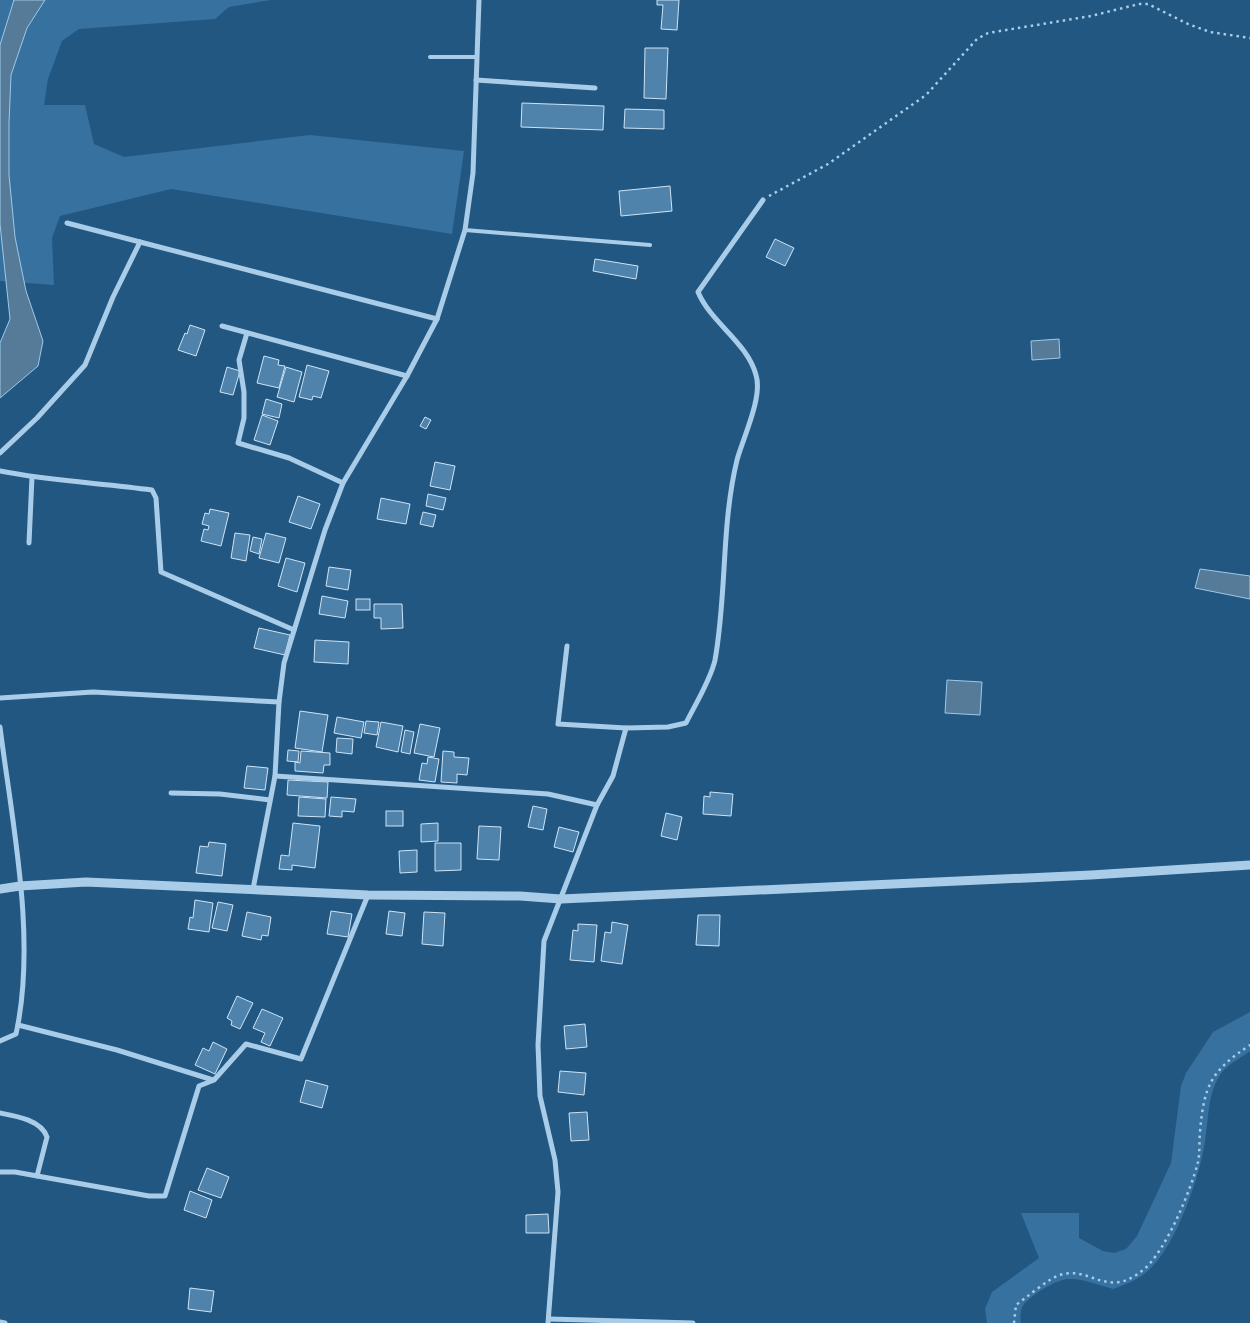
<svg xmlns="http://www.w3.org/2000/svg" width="1250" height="1323" font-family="Overpass,sans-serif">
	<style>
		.green { fill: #3671a0 }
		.water { fill: #557b99; stroke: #9dc9e9 }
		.building { fill: #4f83ac; stroke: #cde4f6 }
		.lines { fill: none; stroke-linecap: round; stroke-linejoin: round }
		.path { stroke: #a9cde8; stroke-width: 2.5; stroke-dasharray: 2.5 4; stroke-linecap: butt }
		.service { stroke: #a9cde8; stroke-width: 4 }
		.minor { stroke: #a9cde8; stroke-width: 5 }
		.tertiary { stroke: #a9cde8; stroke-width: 9 }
	</style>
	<rect width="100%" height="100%" fill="#225782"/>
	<g class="green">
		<path d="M0 0H271L229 7 215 19 79 29 62 41 48 79 44 105H85L94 144 124 157 310 135 464 151 452 234 171 189 60 216 52 238 54 285 0 281Z"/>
		<path d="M1250 1012V1051C1241 1058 1226 1065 1220 1075 1207 1096 1209 1118 1205 1141 1200 1177 1174 1253 1144 1274 1135 1281 1124 1285 1113 1289 1099 1285 1082 1278 1067 1279 1054 1281 1033 1294 1024 1304 1020 1310 1020 1317 1021 1323H987L985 1309 992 1292 1039 1258 1021 1213H1079V1238L1103 1251 1114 1253 1126 1249 1137 1236 1171 1163 1181 1086 1186 1073 1213 1032Z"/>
	</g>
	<g class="water">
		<path d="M14 0H45L27 28 11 75 9 123V175L15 237 26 291 43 341 38 366 0 398V343L10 319 0 224V45Z"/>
		<path d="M1059 339 1060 358 1032 360 1031 341Z"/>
		<path d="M1200 569 1250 576V599L1195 588Z"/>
		<path d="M947 680 982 682 980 715 945 713Z"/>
	</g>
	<g class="building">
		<path d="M657 0H679L677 30 661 29 663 5H657Z"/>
		<path d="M645 48H668L666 99 644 98Z"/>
		<path d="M522 103 604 106 603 130 521 127Z"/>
		<path d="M625 109 664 110V129L624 128Z"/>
		<path d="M670 186 672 211 621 216 619 191Z"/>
		<path d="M775 239 794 248 785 266 766 257Z"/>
		<path d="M595 259 638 266 636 279 593 271Z"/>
		<path d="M190 325 205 330 196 356 178 350 185 333 187 334Z"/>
		<path d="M264 356 279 360 278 365 285 366 279 388 257 383Z"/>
		<path d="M307 365 329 371 321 398 313 396 312 400 299 397Z"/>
		<path d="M227 367 240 371 233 395 220 392Z"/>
		<path d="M286 367 302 372 294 402 277 397Z"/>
		<path d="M266 399 282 404 279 418 262 414Z"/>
		<path d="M262 415 278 421 270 445 254 440Z"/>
		<path d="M425 417 431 420 426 429 420 426Z"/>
		<path d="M435 462 455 466 450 490 430 486Z"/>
		<path d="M428 494 446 498 443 510 426 506Z"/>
		<path d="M298 496 320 504 311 529 289 522Z"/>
		<path d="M381 498 410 504 406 524 377 519Z"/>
		<path d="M210 509 229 513 221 546 201 541 204 529 208 530 209 526 202 524 205 513 209 514Z"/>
		<path d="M423 512 436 515 433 527 420 524Z"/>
		<path d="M235 533 250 535 246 561 231 558Z"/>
		<path d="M266 533 286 538 279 563 259 558Z"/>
		<path d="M253 537 262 539 259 554 250 551Z"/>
		<path d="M286 558 305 563 297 592 278 586Z"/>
		<path d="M329 567 351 570 348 590 326 586Z"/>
		<path d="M322 596 348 601 345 618 319 614Z"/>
		<rect x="356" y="599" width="14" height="11"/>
		<path d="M374 604H402L403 628 381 629V618H374Z"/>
		<path d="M259 628 290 635 285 655 254 648Z"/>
		<path d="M315 640 349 642 348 664 314 662Z"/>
		<path d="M300 711 328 715 322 752 295 748Z"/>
		<path d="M337 717 364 722 361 738 334 733Z"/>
		<path d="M366 721 379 722 377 735 364 733Z"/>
		<path d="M381 722 403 726 398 752 376 747Z"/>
		<path d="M420 724 440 728 434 757 414 753Z"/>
		<path d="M405 730 414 732 410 754 401 752Z"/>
		<path d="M337 738 353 739 352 754 336 752Z"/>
		<path d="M288 750 299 751 298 762 287 761Z"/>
		<path d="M301 751 330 753V765H324L323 773 295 771V762L300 763Z"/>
		<path d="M443 751 454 752V757L469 758 467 775 457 774V783L441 782Z"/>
		<path d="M428 757 439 759 435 782 419 780 422 763 427 764Z"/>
		<path d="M247 766 268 768 265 790 244 788Z"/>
		<path d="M288 780 328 782 327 798 287 795Z"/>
		<path d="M710 792 733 794 731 816 703 814 704 796 710 797Z"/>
		<path d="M299 797 326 799 325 817 298 816Z"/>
		<path d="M331 797 356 799 354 812 342 811V817L329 816Z"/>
		<path d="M533 806 547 809 543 830 528 827Z"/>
		<rect x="386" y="811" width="17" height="15"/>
		<path d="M666 813 682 817 677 840 661 836Z"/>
		<path d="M293 823 320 826 315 868 292 865V870L279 869 281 855 289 856Z"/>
		<path d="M438 823V841L421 842V824Z"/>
		<path d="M479 826 501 827 499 860 477 859Z"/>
		<path d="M559 827 579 832 573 852 554 847Z"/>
		<path d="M209 842 226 844 222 876 196 873 200 846 208 847Z"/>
		<path d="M435 843H461V870L435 871Z"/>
		<path d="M417 850V872L400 873 399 851Z"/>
		<path d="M195 900 213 903 209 932 188 929 190 917 193 918Z"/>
		<path d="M218 902 233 905 227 931 212 928Z"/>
		<path d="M331 911 352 914 348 937 327 934Z"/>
		<path d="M389 911 405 913 402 936 386 934Z"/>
		<path d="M247 912 271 917 268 936 262 935 261 940 242 936Z"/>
		<path d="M424 912 445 913 443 946 422 944Z"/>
		<path d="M698 915H720L719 946 696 945Z"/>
		<path d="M612 922 628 925 622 964 601 961 605 932 611 933Z"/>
		<path d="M578 924 597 925 594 962 570 960 573 930 578 931Z"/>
		<path d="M237 996 253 1003 240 1029 231 1025 232 1021 227 1018Z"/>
		<path d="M262 1009 283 1018 270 1046 261 1042 265 1033 253 1028Z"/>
		<path d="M585 1024 587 1047 566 1049 564 1026Z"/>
		<path d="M213 1042 227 1049 215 1074 195 1065 203 1048 209 1051Z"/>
		<path d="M560 1071 586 1073 584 1095 558 1092Z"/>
		<path d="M306 1080 328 1086 322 1108 300 1102Z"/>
		<path d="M587 1112 589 1140 571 1141 569 1113Z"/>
		<path d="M207 1168 229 1177 221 1198 198 1190Z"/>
		<path d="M190 1191 212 1200 206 1218 184 1210Z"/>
		<path d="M548 1214 549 1233H526V1215Z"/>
		<path d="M190 1288 214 1291 211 1312 188 1309Z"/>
	</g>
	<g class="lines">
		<g class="path">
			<path d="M769 196 828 164 926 95 977 39 988 33 1091 16 1139 4H1148L1188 24 1210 32 1250 38"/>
			<path d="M1014 1323 1016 1305C1026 1298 1049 1278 1060 1275 1090 1265 1107 1300 1143 1270 1165 1253 1191 1190 1198 1162 1200 1153 1199 1142 1200 1132 1204 1085 1211 1071 1250 1045"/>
		</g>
		<g class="service">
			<path d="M430 57H477"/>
			<path d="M465 230 650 245"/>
		</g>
		<g class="minor">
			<path d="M476 80 595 88"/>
			<path d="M67 223 140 242"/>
			<path d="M222 326 407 376"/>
			<path d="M247 333 239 360 244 392V418L238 443 289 458 343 483"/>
			<path d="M0 453 37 418 85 365 113 297 140 242 437 319"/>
			<path d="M0 471C50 481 101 483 152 490L156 498 161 572 294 630"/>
			<path d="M29 543 32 477"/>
			<path d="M567 646 558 724 626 728"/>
			<path d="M0 698 93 692 279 702"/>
			<path d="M0 727C12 823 37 939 16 1034L0 1041"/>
			<path d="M275 776 548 794 597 805"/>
			<path d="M171 793 220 794 270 800"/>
			<path d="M253 889 275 776 279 702 284 663 325 530 343 483 407 376 437 319 465 230 473 173 479 0"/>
			<path d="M18 1025 117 1050 213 1080"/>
			<path d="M0 1113C16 1116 41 1120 47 1137L37 1176"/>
			<path d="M0 1172H15L149 1196H165L199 1086 214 1080 246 1044 301 1059 368 895"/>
			<path d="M549 1319 693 1323"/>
			<path d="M0 1322 5 1323"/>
			<path d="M548 1323 558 1192 555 1160 540 1096 538 1045 544 941 597 805 613 776 626 728 668 727 686 723C695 705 711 679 715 660 727 594 721 526 737 460 743 438 763 397 756 375 747 342 711 323 698 292L763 200"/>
		</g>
		<path class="tertiary" d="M0 889 20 886 86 882 368 895 520 896 561 899 1091 875 1250 865"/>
	</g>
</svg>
